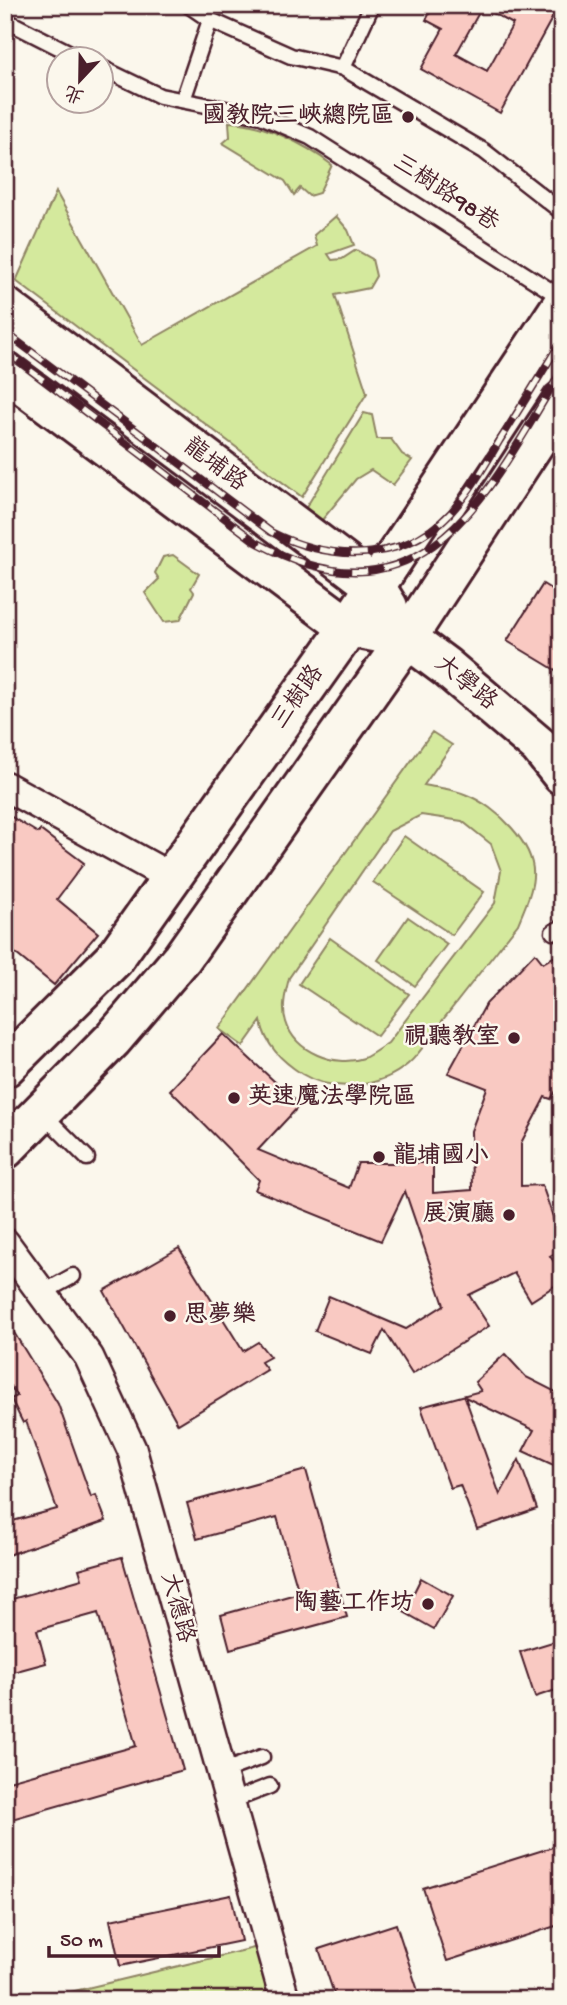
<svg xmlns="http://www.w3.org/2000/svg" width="567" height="2005" font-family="'Gochi Hand','LXGW WenKai TC',sans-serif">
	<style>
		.green { fill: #d4e99d; stroke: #8f8464; stroke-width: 2; fill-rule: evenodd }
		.building { fill: #f9c9c2; stroke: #4a1f2b; stroke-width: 2; fill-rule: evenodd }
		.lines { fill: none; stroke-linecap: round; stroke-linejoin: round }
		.lane-casing { stroke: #4a1f2b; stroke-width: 19 }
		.street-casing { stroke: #4a1f2b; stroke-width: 33 }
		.secondary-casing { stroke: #4a1f2b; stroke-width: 44 }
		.lane { stroke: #fbf7ec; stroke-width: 14 }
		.street { stroke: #fbf7ec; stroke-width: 28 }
		.secondary { stroke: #fbf7ec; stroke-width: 38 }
		.rail-casing { stroke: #4a1f2b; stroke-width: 8 }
		.rail { stroke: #fbf7ec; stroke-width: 5; stroke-dasharray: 16; stroke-linecap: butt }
		.poi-dot { fill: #4a1f2b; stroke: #fbf7ec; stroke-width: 2.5 }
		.labels { text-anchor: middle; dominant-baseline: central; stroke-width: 5; stroke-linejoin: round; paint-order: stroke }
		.poi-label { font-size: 24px; font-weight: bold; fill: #4a1f2b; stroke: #fbf7ec; text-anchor: end }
		.street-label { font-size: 24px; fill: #4a1f2b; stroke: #fbf7ec }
	</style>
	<rect width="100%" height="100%" fill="#fbf7ec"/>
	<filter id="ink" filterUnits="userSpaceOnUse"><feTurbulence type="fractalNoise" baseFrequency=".0143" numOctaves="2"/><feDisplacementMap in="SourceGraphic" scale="14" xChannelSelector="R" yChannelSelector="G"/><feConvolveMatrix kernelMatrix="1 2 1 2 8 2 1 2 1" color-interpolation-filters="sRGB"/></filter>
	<g filter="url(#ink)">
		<g class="green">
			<path d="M229 122C261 122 307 145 332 165L319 193 309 196 300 188 294 195 285 181 223 143 230 137Z"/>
			<path d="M56 192 142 345 317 246 314 235 336 216 348 230 354 245 328 254 332 260 342 259 356 250 372 259 376 276 369 288 335 295 367 393 302 497 16 281Z"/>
			<path d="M364 413 372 415 377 439H391L402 454 412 460 393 485 371 470 356 479 322 520 315 521 302 514Z"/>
			<path d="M173 555 199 574 191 588 194 592 180 620 164 622 145 593 159 579 155 573 163 557Z"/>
			<path d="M432 732 452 745 424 785C438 788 454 789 467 795 495 806 536 844 533 877 532 893 524 909 518 924 491 958 465 992 438 1026 429 1038 420 1054 408 1064 380 1088 333 1093 302 1074 282 1061 265 1045 261 1021L243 1046 219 1029ZM421 815 462 821 491 844 501 871 495 903 388 1043C380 1048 372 1054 364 1058 335 1068 295 1052 286 1022 281 1007 286 991 289 978L390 831Z"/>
			<path d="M404 836 484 892 452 935 373 882Z"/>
			<path d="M408 917 447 944 415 986 378 960Z"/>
			<path d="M330 938 409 994 377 1036 299 984Z"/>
			<path d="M258 1947 269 2000H37Z"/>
		</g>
		<g class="building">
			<path d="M434 5H546L556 11 500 113 421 69 443 29 426 20ZM482 7 513 24 487 71 456 54Z"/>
			<path d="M543 584 562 596V674L507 641Z"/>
			<path d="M5 813 38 833 40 830 84 863 57 899 98 933 54 985 5 945Z"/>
			<path d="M562 952V1094L556 1091 551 1099 545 1097 521 1143V1186L542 1185 562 1243V1250L550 1256 562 1274V1281L531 1301 514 1273 469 1295 489 1326 412 1374 384 1330 372 1354 315 1331 329 1296 406 1329 444 1305 405 1191 381 1241 255 1190 259 1180 170 1090 223 1034 300 1105 258 1150 349 1188 358 1163H433V1193L472 1190 471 1131 487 1088 448 1073 486 1004 535 953 543 963Z"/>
			<path d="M179 1248 243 1351 258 1342 270 1357 261 1362 267 1370 178 1424 104 1291Z"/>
			<path d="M5 1318 58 1404 91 1497 96 1495 106 1521 5 1556V1523L57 1509 26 1421 23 1423 11 1399 17 1396 5 1378Z"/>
			<path d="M505 1354 526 1377 562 1395V1469L523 1451 534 1430 465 1397 500 1495 519 1460 537 1509 477 1529 460 1485 450 1488 421 1407 481 1391 475 1382Z"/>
			<path d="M306 1470 347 1617 230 1649 221 1615 299 1593 277 1517 197 1539 187 1503Z"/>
			<path d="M122 1557 183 1770 5 1821V1782L136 1746 98 1613 37 1630 46 1663 13 1672 5 1646V1601L82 1579 79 1569Z"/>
			<path d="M421 1578 453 1596 434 1629 404 1612Z"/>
			<path d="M562 1639V1688L535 1697 520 1652Z"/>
			<path d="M562 1844V1924L447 1961 423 1888Z"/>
			<path d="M231 1895 241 1941 120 1966 110 1920Z"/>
			<path d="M396 1924 421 2000H336L319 1949Z"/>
		</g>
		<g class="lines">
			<g class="lane-casing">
				<g id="lane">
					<path d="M188 5 210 20 291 56 343 68 484 151 562 212"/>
					<path d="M5 20 84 60"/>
					<path d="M102 68 160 96 261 116 310 137 562 298"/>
					<path d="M343 68 372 5"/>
					<path d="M183 100 210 20"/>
					<path d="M553 932 562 927"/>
					<path d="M41 1112 87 1158"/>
					<path d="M44 1292 73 1276"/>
					<path d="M221 1772 262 1757"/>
					<path d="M229 1802 270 1786"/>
				</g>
			</g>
			<g class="street-casing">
				<g id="street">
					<path d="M5 786 172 878"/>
					<path d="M5 1243 89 1357 132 1450 285 2000"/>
				</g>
			</g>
			<g class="secondary-casing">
				<g id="secondary">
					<path d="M5 307 375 586 388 607"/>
					<path d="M5 371 348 627 407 638 446 667 539 746 562 775"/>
					<path d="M5 1067 114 959 337 644 562 305"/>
					<path d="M5 1149 113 1039 182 958 407 638 562 401"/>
				</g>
			</g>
			<use href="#lane" class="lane"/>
			<use href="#street" class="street"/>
			<use href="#secondary" class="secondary"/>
			<g class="rail-casing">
				<g id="rail">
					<path d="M5 332 271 532C335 564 411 564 459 503 475 484 487 462 500 440 521 407 541 374 562 340"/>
					<path d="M5 351 256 542C424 634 488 493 562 370"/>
				</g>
			</g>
			<use href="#rail" class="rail"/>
		</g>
	</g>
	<g class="poi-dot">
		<circle cx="408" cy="117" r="7"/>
		<circle cx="514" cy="1038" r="7"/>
		<circle cx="234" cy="1098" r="7"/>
		<circle cx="379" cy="1157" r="7"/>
		<circle cx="509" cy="1215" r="7"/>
		<circle cx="170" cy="1316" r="7"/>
		<circle cx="428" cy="1604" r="7"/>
	</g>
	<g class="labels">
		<g class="poi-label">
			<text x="394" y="117">國教院三峽總院區</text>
			<text x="500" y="1038">視聽教室</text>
			<text x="248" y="1098" text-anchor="start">英速魔法學院區</text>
			<text x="393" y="1157" text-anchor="start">龍埔國小</text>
			<text x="495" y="1215">展演廳</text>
			<text x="184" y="1316" text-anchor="start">思夢樂</text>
			<text x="414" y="1604">陶藝工作坊</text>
		</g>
		<g class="street-label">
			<text transform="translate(445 194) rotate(33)">三樹路98巷</text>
			<text transform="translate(214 466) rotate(37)">龍埔路</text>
			<text transform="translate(465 684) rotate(39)">大學路</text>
			<text transform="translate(299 698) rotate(-55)">三樹路</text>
			<text transform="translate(176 1608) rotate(75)">大德路</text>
		</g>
	</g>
	<rect width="567" height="2005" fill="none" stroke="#fbf7ec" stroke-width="28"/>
	<rect x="14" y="14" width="539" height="1977" fill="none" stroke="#4a1f2b" stroke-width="2.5" filter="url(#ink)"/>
	<g transform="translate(80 80) rotate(202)"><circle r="33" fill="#fbf7ec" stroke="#b4a19f" stroke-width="2"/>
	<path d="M0-5L12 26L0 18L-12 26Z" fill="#4a1f2b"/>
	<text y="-10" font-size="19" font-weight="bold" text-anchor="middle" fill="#4a1f2b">北</text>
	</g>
	<path d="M49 1946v10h170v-10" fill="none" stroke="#4a1f2b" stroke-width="3.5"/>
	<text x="60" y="1946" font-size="21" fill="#4a1f2b" stroke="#fbf7ec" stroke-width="5" paint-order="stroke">50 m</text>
</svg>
